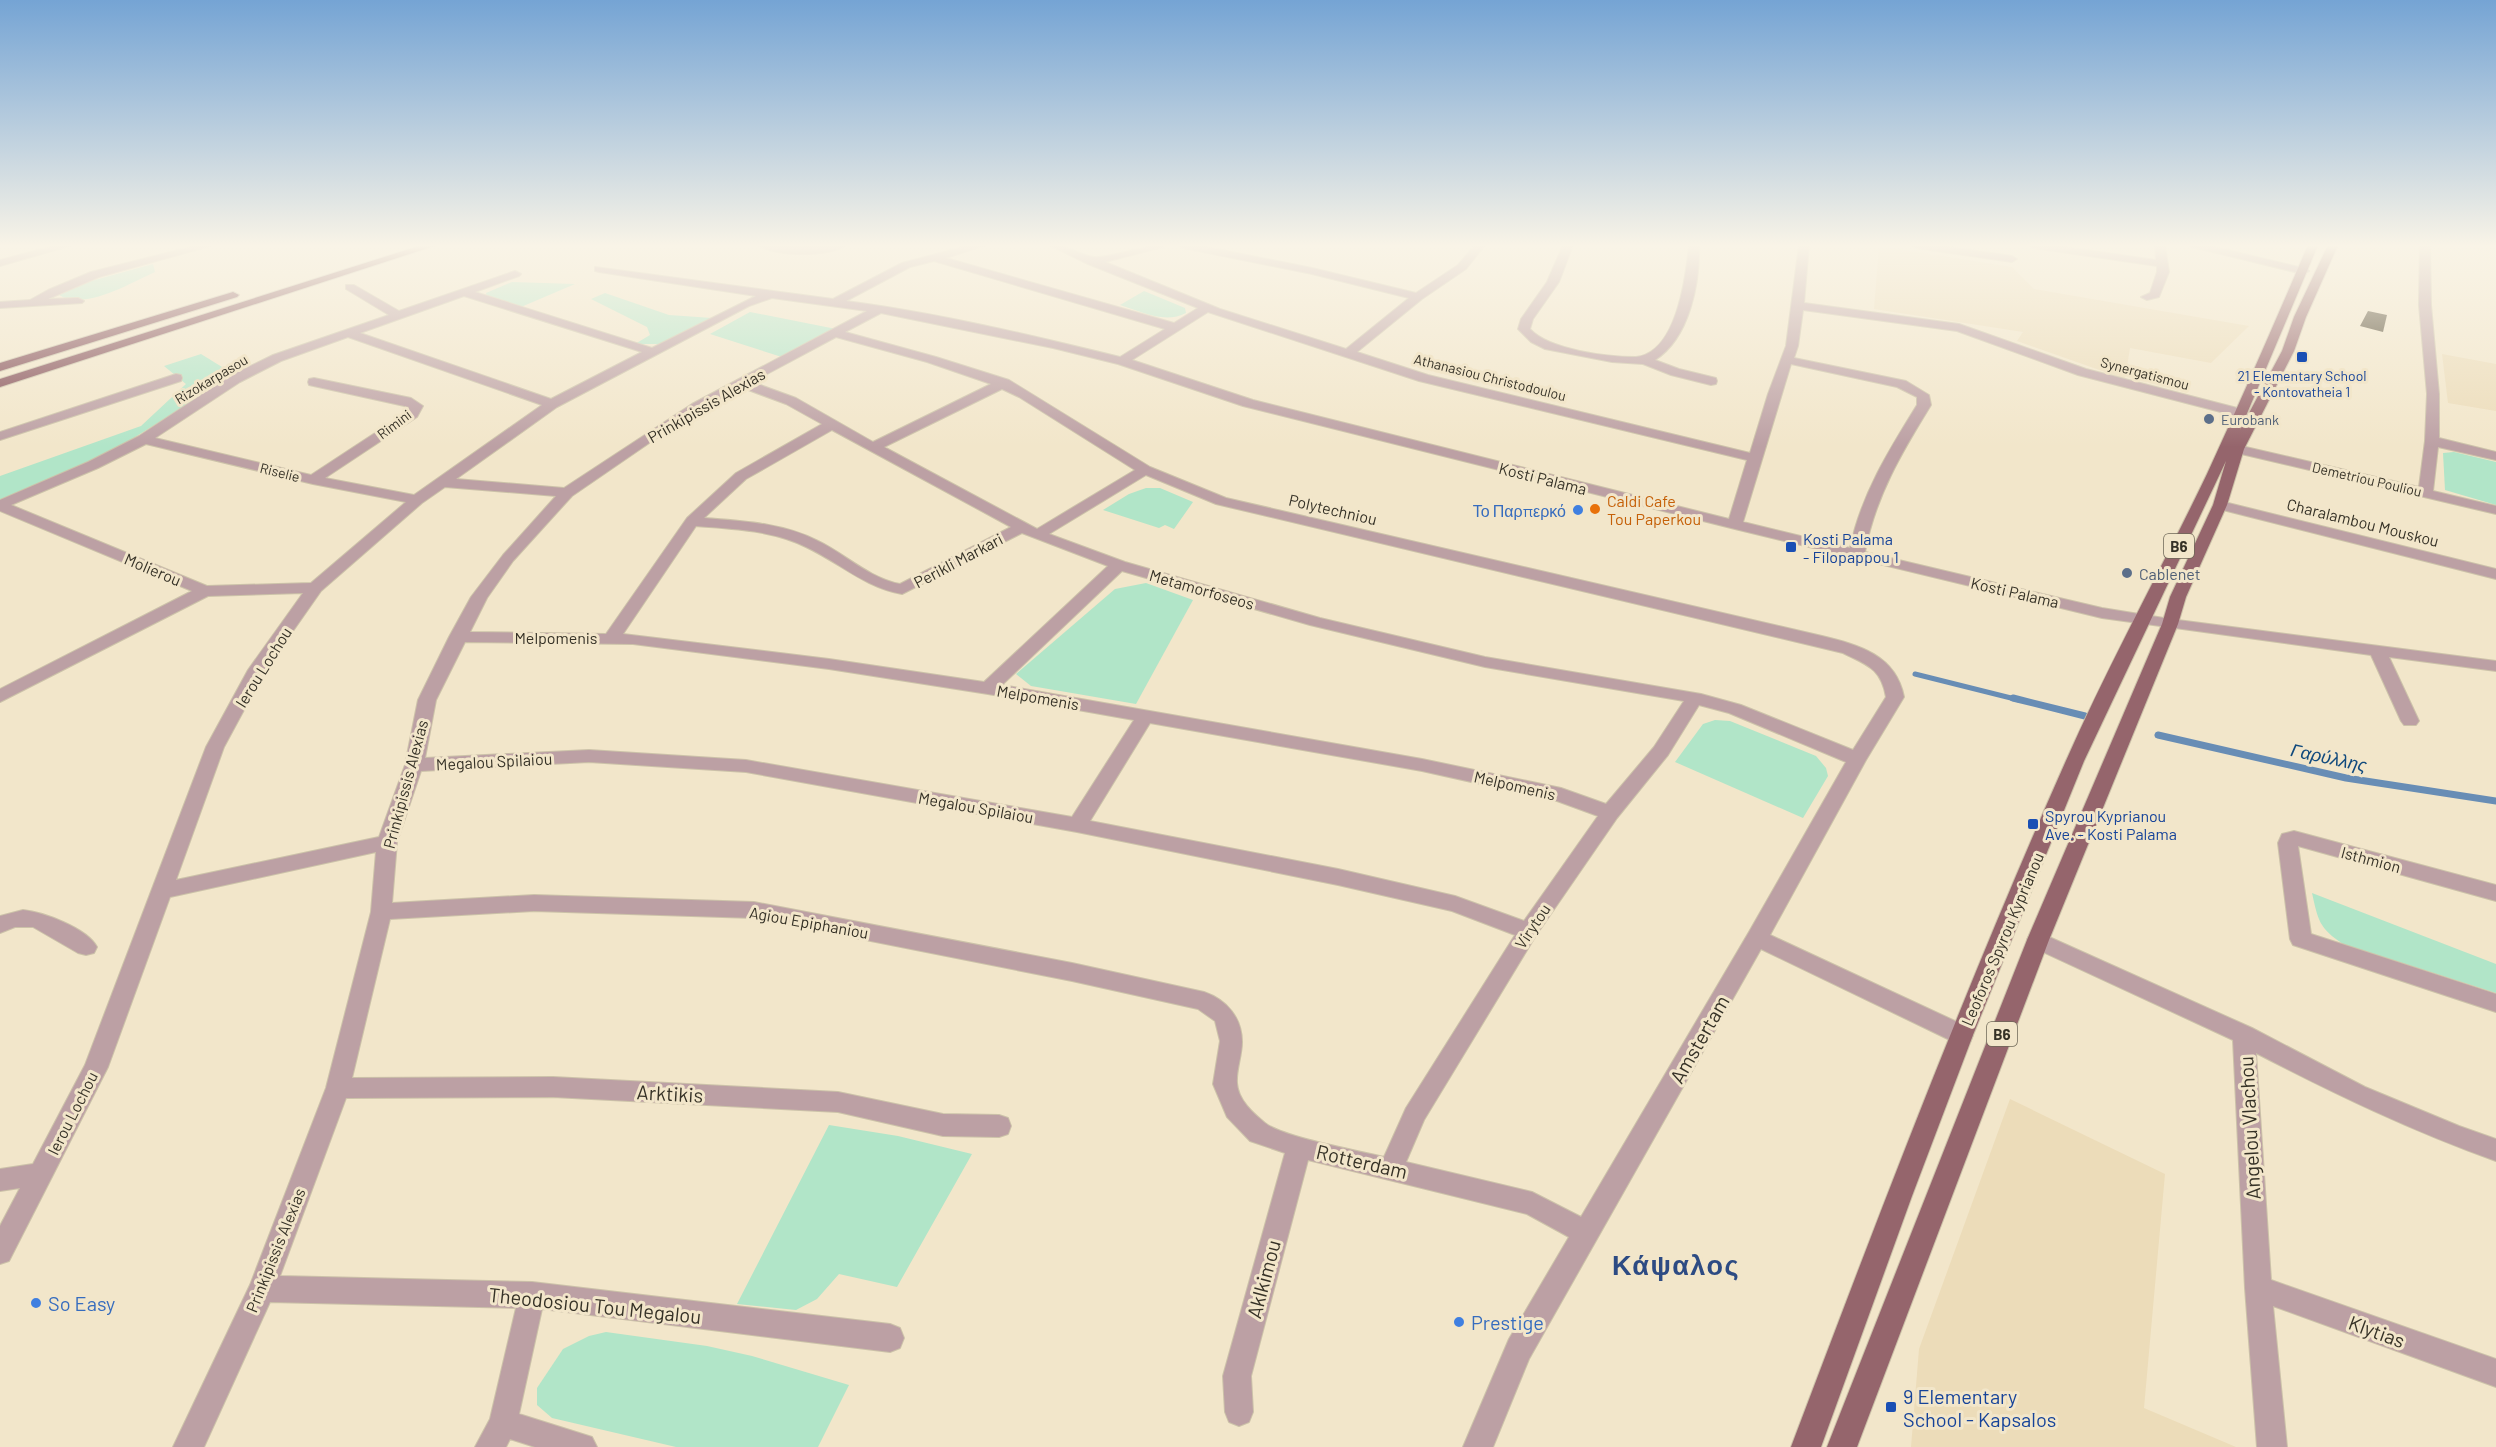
<svg xmlns="http://www.w3.org/2000/svg" width="2496" height="1447" font-family="Barlow,sans-serif">
	<style>
		.built { fill: #ecdcb9 }
		.green { fill: #b1e5c8 }
		.lines { fill: none; stroke-linecap: round; stroke-linejoin: round }
		.stream-far1 { stroke: #688db5; stroke-width: 5 }
		.stream { stroke: #688db5; stroke-width: 7 }
		.building { fill: #463c24 }
		.minor-casing { stroke: #ccc2a9; stroke-width: 2 }
		.major-casing { stroke: #ccc2a9; stroke-width: 2 }
		.highway-casing { stroke: #ccc2a9; stroke-width: 2 }
		.minor { fill: #bca0a4; fill-rule: evenodd }
		.major { fill: #95656c; fill-rule: evenodd }
		.highway { fill: #854f58; fill-rule: evenodd }
		.transit-dot { fill: #1a4fb4; stroke: #f2e6ca; stroke-width: 2 }
		.service-dot { fill: #5c6f8a; stroke: #f2e6ca; stroke-width: 2 }
		.food-dot { fill: #e8710a; stroke: #f2e6ca; stroke-width: 2 }
		.shop-dot { fill: #3f7fe0; stroke: #f2e6ca; stroke-width: 2 }
		.labels { text-anchor: middle; dominant-baseline: central; stroke-width: 6; stroke-linejoin: round; paint-order: stroke }
		.far-street-label { font-size: 14px; fill: #353126; stroke: #f2e6ca }
		.far-transit-label { font-size: 14px; fill: #164399; stroke: #f2e6ca }
		.far-service-label { font-size: 14px; fill: #4e5e75; stroke: #f2e6ca; text-anchor: start }
		.shield { fill: #f2e6ca; stroke: #6e6757; stroke-width: 1.5 }
		.shield-label { font-size: 15px; font-weight: bold; fill: #353126 }
		.street-label { font-size: 16px; fill: #353126; stroke: #f2e6ca }
		.food-label { font-size: 16px; fill: #c56008; stroke: #f2e6ca; text-anchor: start }
		.shop-label { font-size: 16px; fill: #366cbe; stroke: #f2e6ca; text-anchor: end }
		.transit-label { font-size: 16px; fill: #164399; stroke: #f2e6ca; text-anchor: start }
		.service-label { font-size: 16px; fill: #4e5e75; stroke: #f2e6ca; text-anchor: start }
		.water-label { font-size: 18px; font-style: italic; fill: #114a7d; stroke: #f2e6ca }
		.near-street-label { font-size: 20px; fill: #353126; stroke: #f2e6ca }
		.near-shop-label { font-size: 20px; fill: #366cbe; stroke: #f2e6ca; text-anchor: start }
		.near-transit-label { font-size: 20px; fill: #164399; stroke: #f2e6ca; text-anchor: start }
		.near-district-label { font-size: 27px; font-weight: bold; letter-spacing: 1.5px; fill: #2d4b83; stroke: #f2e6ca }
	</style>
	<rect width="100%" height="100%" fill="#f2e6ca"/>
	<g class="built">
		<path d="M1879 246 2012 267 2034 289 2249 326 2211 363 2130 348 2125 379 2017 341 2023 332 1874 309Z"/>
		<path d="M2442 354 2496 364V411L2448 403Z"/>
		<path d="M2010 1099 2165 1174 2144 1408 2236 1447H1911L1919 1349Z"/>
	</g>
	<g class="green">
		<path d="M153 264 155 272C130 283 85 311 59 295L73 286Z"/>
		<path d="M512 282 575 284 521 307 487 296 486 293Z"/>
		<path d="M1144 291 1185 308 1186 313C1165 324 1142 312 1120 305Z"/>
		<path d="M605 293 669 315 712 318 659 344H635L650 335 647 327 591 299Z"/>
		<path d="M750 312 836 329 785 358 710 334Z"/>
		<path d="M201 354 235 375 98 460 0 502V476L141 426 186 384 164 366Z"/>
		<path d="M2454 452 2496 462V505L2445 490 2443 453Z"/>
		<path d="M1146 488H1160L1193 502 1174 529 1165 525 1159 528 1103 510 1129 494Z"/>
		<path d="M1146 583 1193 600 1136 704 1031 686 1016 674 1115 589Z"/>
		<path d="M1715 720 1730 721 1816 756 1826 768 1828 776 1803 818 1675 762 1703 724Z"/>
		<path d="M2312 893 2496 964V993L2343 944C2319 928 2318 920 2312 893Z"/>
		<path d="M829 1125 898 1136 972 1154 897 1287 839 1274 817 1299 796 1310 737 1304Z"/>
		<path d="M606 1332 707 1346 752 1356 849 1385 818 1447H676L552 1418 537 1405V1388L563 1349 589 1336Z"/>
	</g>
	<g class="lines">
		<path class="stream-far1" d="M1915 674 2019 700"/>
		<g class="stream">
			<path d="M2013 698 2085 716"/>
			<path d="M2158 735 2346 778 2496 801"/>
		</g>
	</g>
	<path class="building" d="M2368 311 2387 315 2383 332 2360 326Z"/>
	<g class="lines">
		<g class="minor-casing">
			<g id="minor">
				<path d="M57 245H73L0 266V260Z"/>
				<path d="M198 245H214L99 277 48 299 78 298 84 301 82 303 0 308V302L30 300 48 290 91 272Z"/>
				<path d="M758 245 802 247 847 245C832 257 773 257 758 245Z"/>
				<path d="M970 245H986L946 258 1174 323 1198 308 1088 264 1049 245C1066 243 1077 255 1094 257 1106 259 1144 245 1164 245L1163 247 1105 262 1220 309 1346 349 1409 298 1312 274 1183 248 1178 245H1197L1312 268 1416 293 1458 265 1475 245H1485L1466 269 1422 299 1357 352 1428 375 1750 453 1768 394 1786 346 1799 245H1809L1804 303 1959 324 2086 369 2245 410 2247 413 2240 417 2078 375 1957 331 1803 310 1798 346 1794 358 1906 381 1929 395 1931 405C1902 452 1875 497 1865 552L2102 608 2170 619 2496 661V671L2389 657 2419 721 2416 725H2404L2401 721 2371 655 2102 618 1735 529 1243 406 1118 364 1053 348 881 313 845 332 936 357 1009 380 1150 467 1226 498 1822 636C1859 645 1896 655 1904 697L1866 760 1770 935 1970 1028 1973 1035 1970 1042 1962 1044 1954 1042 1761 949 1529 1359 1493 1447H1463L1509 1339 1569 1237 1527 1214 1308 1160 1251 1376 1253 1412 1249 1422 1239 1426 1229 1422 1225 1412 1223 1376 1285 1153 1250 1141 1227 1117 1213 1084 1220 1041 1215 1021 1198 1009 1072 981 754 918 534 911 390 919 352 1078 553 1077 838 1092 943 1114 999 1115 1008 1118 1011 1126 1008 1134 999 1137 943 1136 838 1112 553 1097 346 1098 280 1276 532 1282 890 1324 900 1328 904 1338 900 1348 890 1352 542 1309 519 1414 592 1437 597 1447H535L510 1439 506 1447H475L490 1419 516 1308 270 1302 204 1447H173L250 1285 326 1088 371 912 376 852 170 897 108 1067 9 1261 0 1264V1226L20 1188 0 1191V1169L33 1164 85 1065 206 747 248 670 303 593 208 596 0 702V689L192 591 0 511V500L88 462 139 436 230 376 273 355 389 315 346 289V285H354L399 311 515 271 521 274 519 276 475 292 652 348 756 296 599 272 595 271V267L833 299 902 263ZM934 261 1165 329 1120 357C1030 335 938 313 846 301L910 267ZM464 296 642 352 551 399 360 333ZM772 298 867 311 692 404 564 488 456 479 557 407 749 306ZM1208 312 1419 381 1747 460 1729 519 1253 400 1132 360ZM348 337 542 405 414 495 325 478 417 417 423 406 411 398 314 378 309 379 308 382 309 385 409 407 407 412 311 475 155 438 240 382 281 361ZM836 337 927 362 991 384 873 442 796 398 752 382ZM1791 364 1897 387 1917 397V405C1889 450 1861 495 1850 548L1743 522ZM743 388 786 404 822 424 736 473 687 518 606 634 470 632 487 598 513 561 572 496 655 439ZM1002 389 1019 397 1135 470 1037 529 884 447ZM832 430 1011 527 900 584C869 578 845 554 818 541 783 523 742 521 704 518L746 479ZM146 444 313 484 406 502 311 583 207 586 11 505 98 468ZM1146 475 1216 504 1843 653C1867 665 1881 668 1886 697L1853 750 1741 705 1701 694 1485 657 1320 618 1125 562 1049 534ZM445 487 556 496 503 555 471 597 449 637 418 700 405 765 379 837 176 880 224 747 265 671 321 591 422 503ZM696 526C733 529 772 530 806 547 840 563 864 587 902 594L1022 533 1108 566 984 682 829 659 623 634ZM1122 571 1310 625 1485 667 1684 701 1654 747 1606 804 1561 788 1422 759 1002 685ZM465 642 633 644 829 669 988 694 1134 720 1072 817 746 760 589 750 425 758 436 700ZM1699 705 1729 713 1846 762 1749 932 1581 1217 1532 1192 1406 1162 1424 1120 1535 937 1617 818 1668 755ZM1150 723 1422 771 1557 801 1598 816 1524 921 1455 896 1338 869 1090 821ZM589 762 746 772 1077 832 1338 885 1452 911 1515 935 1406 1108 1384 1157C1359 1151 1282 1137 1265 1123 1253 1113 1238 1100 1237 1083 1236 1070 1242 1056 1242 1042 1242 1018 1227 1000 1204 992L1072 963 754 902 534 895 392 903 397 842 421 771Z"/>
				<path d="M1563 245H1573L1559 282 1533 319 1530 329C1549 350 1608 357 1636 357 1677 353 1686 276 1689 245H1699C1700 282 1690 338 1655 360L1679 369 1716 378 1717 381 1716 384 1711 385 1671 375 1643 364 1612 362 1545 349 1531 342 1518 329 1521 319 1547 282Z"/>
				<path d="M1911 245H1935L2012 256 2017 259 2012 262 1916 248Z"/>
				<path d="M2028 245H2052L2156 260 2155 245H2165L2169 272 2159 297 2147 300 2141 297 2150 293 2157 272V266L2033 248Z"/>
				<path d="M2191 245H2207L2307 269 2309 271 2303 274 2192 247Z"/>
				<path d="M2420 245H2430L2431 305 2439 394V438L2496 452V460L2438 447 2433 491 2496 506V514L2237 453 2230 449 2237 445 2419 487 2425 441 2427 394 2419 305Z"/>
				<path d="M176 374 181 375 182 378 181 381 0 440V432Z"/>
				<path d="M2220 501 2496 569V579L2215 508 2213 505Z"/>
				<path d="M2294 831 2496 885V901L2298 846 2311 934 2496 994V1012L2293 945 2290 939 2278 843 2282 834Z"/>
				<path d="M23 910C43 912 87 928 97 947L94 953 86 955 78 953 33 927H15L0 933V916Z"/>
				<path d="M2038 932 2252 1028 2365 1087 2459 1126 2496 1139V1161C2412 1131 2335 1094 2256 1053L2271 1280 2496 1359V1387L2273 1306 2287 1447H2257L2245 1288 2233 1040 2030 946 2027 940 2030 934Z"/>
			</g>
		</g>
		<g class="major-casing">
			<path id="major" d="M2308 245H2318L2240 430 2282 351 2294 317 2328 245H2338L2306 317 2294 351 2244 449 2227 505 2186 597 2178 624 2049 940 1857 1447H1827L2027 940 2162 624 2170 597 2213 505 2226 461 2084 761 1973 1035 1912 1196 1821 1447H1791C1878 1217 1965 988 2065 763 2108 665 2161 570 2207 474 2242 398 2275 322 2308 245Z"/>
		</g>
		<g class="highway-casing">
			<g id="highway">
				<path d="M422 245H437L0 387V379Z"/>
				<path d="M233 292 239 295 237 297 0 371V363Z"/>
			</g>
		</g>
		<use href="#minor" class="minor"/>
		<use href="#major" class="major"/>
		<use href="#highway" class="highway"/>
	</g>
	<linearGradient id="sky" x2="0" y2="1"><stop stop-color="#75a4d4"/><stop offset="0.55" stop-color="#f9f4e7"/><stop offset="1" stop-color="#f9f4e7" stop-opacity="0"/></linearGradient>
	<rect width="2496" height="447" fill="url(#sky)"/>
	<g class="transit-dot">
		<rect x="2296" y="351" width="12" height="12" rx="3"/>
		<rect x="1785" y="541" width="12" height="12" rx="3"/>
		<rect x="2027" y="818" width="12" height="12" rx="3"/>
		<rect x="1885" y="1401" width="12" height="12" rx="3"/>
	</g>
	<g class="service-dot">
		<circle cx="2209" cy="419" r="6"/>
		<circle cx="2127" cy="573" r="6"/>
	</g>
	<circle class="food-dot" cx="1595" cy="509" r="6"/>
	<g class="shop-dot">
		<circle cx="1578" cy="510" r="6"/>
		<circle cx="36" cy="1303" r="6"/>
		<circle cx="1459" cy="1322" r="6"/>
	</g>
	<g class="labels">
		<g class="far-street-label">
			<text transform="translate(2145 373) rotate(15)">Synergatismou</text>
			<text transform="translate(1490 377) rotate(14)">Athanasiou Christodoulou</text>
			<text transform="translate(211 379) rotate(-31)">Rizokarpasou</text>
			<text transform="translate(394 424) rotate(-37)">Rimini</text>
			<text transform="translate(280 472) rotate(14)">Riselie</text>
			<text transform="translate(2367 479) rotate(13)">Demetriou Pouliou</text>
		</g>
		<g class="far-transit-label">
			<text x="2302" y="375">21 Elementary School<tspan x="2302" dy="16">- Kontovatheia 1</tspan></text>
		</g>
		<g class="far-service-label">
			<text x="2221" y="419">Eurobank</text>
		</g>
		<g class="shield">
			<rect x="2164" y="534" width="30" height="24" rx="4.5"/>
			<rect x="1987" y="1022" width="30" height="24" rx="4.5"/>
		</g>
		<g class="shield-label">
			<text x="2179" y="546">B6</text>
			<text x="2002" y="1034">B6</text>
		</g>
		<g class="street-label">
			<text transform="translate(706 405) rotate(-30)">Prinkipissis Alexias</text>
			<text transform="translate(1543 478) rotate(14)">Kosti Palama</text>
			<text transform="translate(1333 509) rotate(13)">Polytechniou</text>
			<text transform="translate(2363 522) rotate(14)">Charalambou Mouskou</text>
			<text transform="translate(958 560) rotate(-28)">Perikli Markari</text>
			<text transform="translate(153 569) rotate(23)">Molierou</text>
			<text transform="translate(1202 589) rotate(16)">Metamorfoseos</text>
			<text transform="translate(2015 592) rotate(13)">Kosti Palama</text>
			<text x="556" y="637">Melpomenis</text>
			<text transform="translate(263 667) rotate(-58)">Ierou Lochou</text>
			<text transform="translate(1038 697) rotate(10)">Melpomenis</text>
			<text transform="translate(494 761) rotate(-3)">Megalou Spilaiou</text>
			<text transform="translate(405 784) rotate(-75)">Prinkipissis Alexias</text>
			<text transform="translate(1515 785) rotate(13)">Melpomenis</text>
			<text transform="translate(976 807) rotate(10)">Megalou Spilaiou</text>
			<text transform="translate(2371 859) rotate(15)">Isthmion</text>
			<text transform="translate(809 922) rotate(10)">Agiou Epiphaniou</text>
			<text transform="translate(1532 926) rotate(-56)">Virytou</text>
			<text transform="translate(2002 939) rotate(-67)">Leoforos Spyrou Kyprianou</text>
			<text transform="translate(72 1113) rotate(-63)">Ierou Lochou</text>
			<text transform="translate(275 1250) rotate(-68)">Prinkipissis Alexias</text>
		</g>
		<g class="food-label">
			<text x="1607" y="500">Caldi Cafe<tspan x="1607" dy="18">Tou Paperkou</tspan></text>
		</g>
		<g class="shop-label">
			<text x="1566" y="510">Το Παρπερκό</text>
		</g>
		<g class="transit-label">
			<text x="1803" y="538">Kosti Palama<tspan x="1803" dy="18">- Filopappou 1</tspan></text>
			<text x="2045" y="815">Spyrou Kyprianou<tspan x="2045" dy="18">Ave. - Kosti Palama</tspan></text>
		</g>
		<g class="service-label">
			<text x="2139" y="573">Cablenet</text>
		</g>
		<g class="water-label">
			<text transform="translate(2329 757) rotate(12)">Γαρύλλης</text>
		</g>
		<g class="near-street-label">
			<text transform="translate(1699 1039) rotate(-60)">Amstertam</text>
			<text transform="translate(670 1093) rotate(3)">Arktikis</text>
			<text transform="translate(2249 1128) rotate(-93)">Angelou Vlachou</text>
			<text transform="translate(1362 1161) rotate(13)">Rotterdam</text>
			<text transform="translate(1263 1279) rotate(-75)">Aklkimou</text>
			<text transform="translate(595 1305) rotate(6)">Theodosiou Tou Megalou</text>
			<text transform="translate(2377 1331) rotate(20)">Klytias</text>
		</g>
		<g class="near-shop-label">
			<text x="48" y="1303">So Easy</text>
			<text x="1471" y="1322">Prestige</text>
		</g>
		<g class="near-transit-label">
			<text x="1903" y="1396">9 Elementary<tspan x="1903" dy="23">School - Kapsalos</tspan></text>
		</g>
		<g class="near-district-label">
			<text x="1676" y="1264">Κάψαλος</text>
		</g>
	</g>
</svg>
